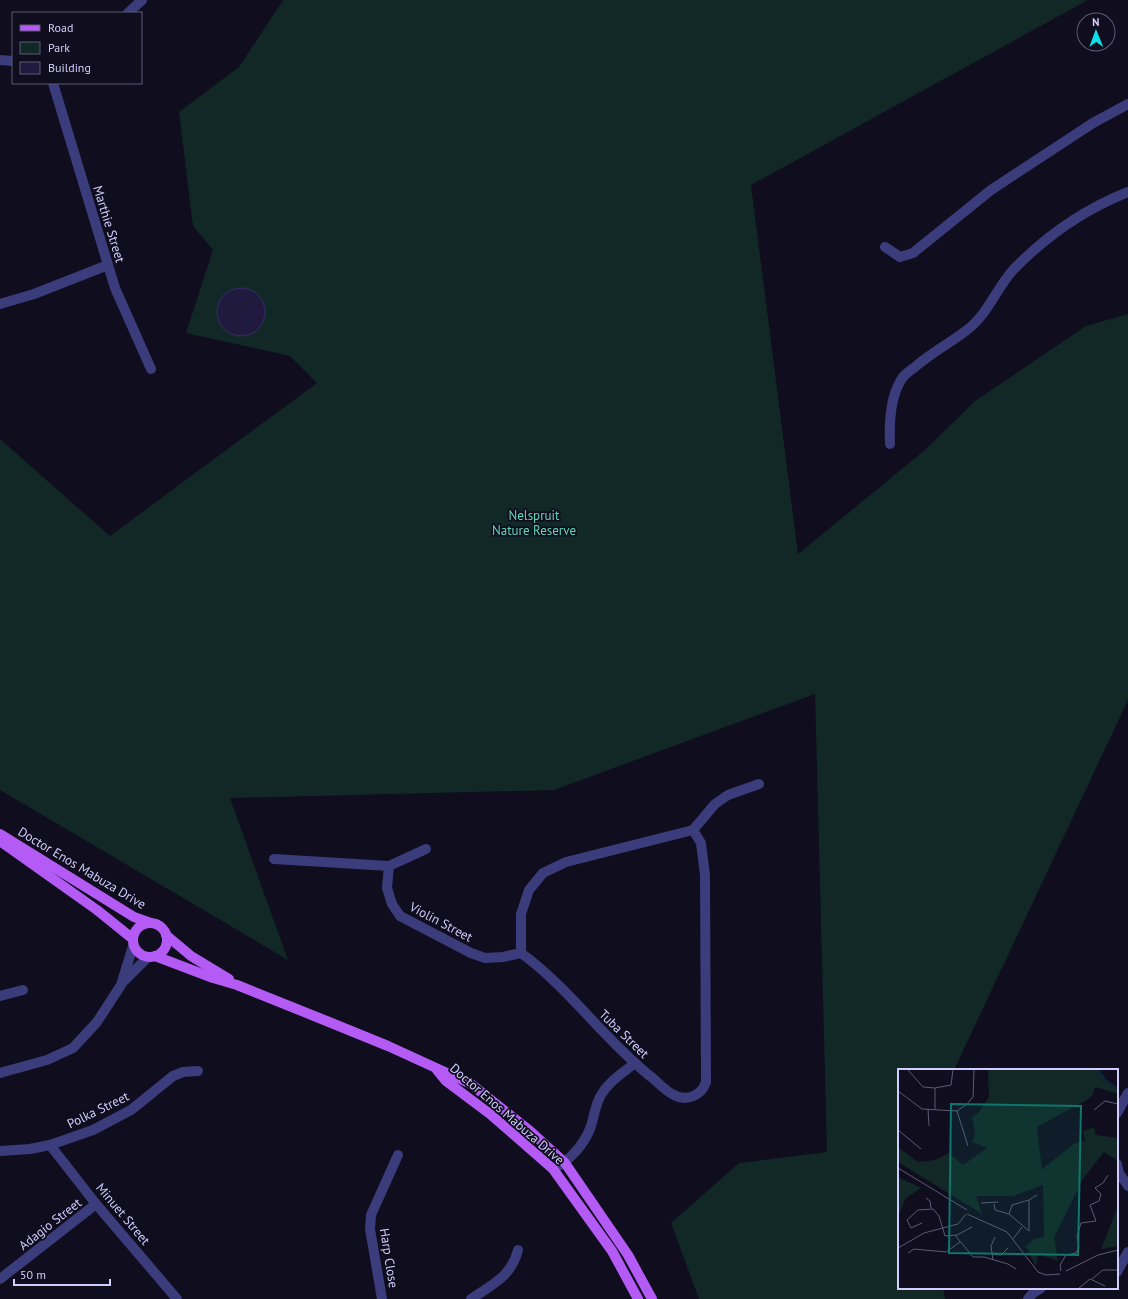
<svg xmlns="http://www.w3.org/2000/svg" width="1128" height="1299" font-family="'PT Sans',sans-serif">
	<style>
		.green { fill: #112826 }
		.building { fill: #201b3e; stroke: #372e69 }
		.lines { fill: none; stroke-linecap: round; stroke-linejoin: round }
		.minor { stroke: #3b3c7b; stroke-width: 10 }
		.major { stroke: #b45bf6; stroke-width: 10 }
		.labels { text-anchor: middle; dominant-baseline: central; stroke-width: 3.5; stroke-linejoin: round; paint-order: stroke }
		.street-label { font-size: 13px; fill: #d1cdfc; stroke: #0f0d1e }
		.park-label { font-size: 13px; fill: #5ed8b3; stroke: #0f0d1e }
		.inset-river { fill: none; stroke: #0e2441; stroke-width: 2 }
		.inset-road { fill: none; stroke: #5d5a77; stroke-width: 1 }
		.view { fill: #0f766e; fill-opacity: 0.15; stroke: #0f766e; stroke-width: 2 }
		.inset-edge { fill: none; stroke: #d1cdfc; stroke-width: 2 }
	</style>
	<rect width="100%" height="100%" fill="#0f0d1e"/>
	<path class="green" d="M283 0H1088L751 185 798 554 925 450 975 401 1086 326 1128 314V700L954 1070H899V1288H943L945 1299H699L671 1223 739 1163 827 1152 815 694 554 790 230 798 288 960 0 790V439L110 536 317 383 290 356 186 333 213 250 193 226 179 112 239 67Z"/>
	<circle class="building" cx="241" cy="312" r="24"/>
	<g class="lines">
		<g class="minor">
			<path d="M128 13 142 0"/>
			<path d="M0 60 13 61"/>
			<path d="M53 83 115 288 151 369"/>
			<path d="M885 247 900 257 913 253 991 190 1093 123 1128 104"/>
			<path d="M0 304 34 294 108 265"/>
			<path d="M890 444C889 422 890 395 903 377 906 373 911 370 915 367 931 353 950 343 967 330 988 314 996 289 1013 270 1045 237 1085 209 1128 192"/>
			<path d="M274 859 389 866 426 849"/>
			<path d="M389 866 387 888 392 904 400 916 471 953 485 958 503 957 521 953"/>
			<path d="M521 953C568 987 604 1039 650 1076 658 1082 665 1091 674 1095 687 1102 702 1095 706 1082L705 875 701 843 693 830"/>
			<path d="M521 953V914L529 890 543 873 566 862 693 830 715 804 728 795 759 784"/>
			<path d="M122 983 148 957"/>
			<path d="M0 996 23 990"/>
			<path d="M0 1073 47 1060 73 1048 97 1022 121 985 133 946"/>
			<path d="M1117 1113 1128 1093"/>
			<path d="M50 1145 96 1204 177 1299"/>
			<path d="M0 1151 30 1149 50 1145 93 1130 131 1110 173 1076 183 1072 198 1071"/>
			<path d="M1117 1164 1119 1173 1128 1186"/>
			<path d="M553 1169C569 1161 583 1146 590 1129 594 1118 595 1105 601 1095 609 1081 623 1073 635 1063"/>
			<path d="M1117 1272 1128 1252"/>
			<path d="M0 1279 96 1204"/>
			<path d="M382 1299 370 1229 371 1215 398 1155"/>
			<path d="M471 1299C493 1284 511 1277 518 1250"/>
			<path d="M1028 1299 1033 1293 1041 1288"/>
		</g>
		<g class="major">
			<path d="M0 834 134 917 151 923"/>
			<path d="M0 841 97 910 133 939"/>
			<circle cx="150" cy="940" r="17"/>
			<path d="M166 935 191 956 229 979"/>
			<path d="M155 956 213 978 237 985 329 1022 388 1046 471 1084 530 1131 565 1163 628 1255 652 1299"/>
			<path d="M437 1070 446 1081 490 1114 553 1169 612 1251 638 1299"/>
		</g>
	</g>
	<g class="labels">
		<g class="street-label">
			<text transform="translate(109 224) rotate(73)">Marthie Street</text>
			<text transform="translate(82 868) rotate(31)">Doctor Enos Mabuza Drive</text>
			<text transform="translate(441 922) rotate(28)">Violin Street</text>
			<text transform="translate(624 1034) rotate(44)">Tuba Street</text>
			<text transform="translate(98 1110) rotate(-26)">Polka Street</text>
			<text transform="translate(507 1114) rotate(41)">Doctor Enos Mabuza Drive</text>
			<text transform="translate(123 1214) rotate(50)">Minuet Street</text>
			<text transform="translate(50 1224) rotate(-38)">Adagio Street</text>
			<text transform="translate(389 1258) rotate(81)">Harp Close</text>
		</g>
		<g class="park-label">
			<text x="534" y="515">Nelspruit<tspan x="534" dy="15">Nature Reserve</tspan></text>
		</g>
	</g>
	<g transform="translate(898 1069)">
		<rect width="220" height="220" fill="#0f0d1e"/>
		<path d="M90 1H202L209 12 220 19V25L197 18 194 27 187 32 139 58 144 100 177 74 187 72 185 62 196 58 198 66 220 69V92L206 83 185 110 156 168 160 192 140 185 138 198 128 177 136 170 146 168 145 116 115 127H78L84 145 0 93V78L20 93 37 91 51 84 65 96 89 79 74 73 77 64 74 48 81 43 91 28ZM0 108 23 119 8 129 0 148ZM220 137V177L203 180Z" fill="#112826"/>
		<path class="inset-river" d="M200 1 207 11 220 20"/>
		<path class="inset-road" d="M10 1 25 18 37 19 53 16 55 1M37 19V40M0 22 24 40 59 42 69 35 75 28 76 1M30 40 31 57M196 41 207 32 220 35M59 42 70 77M0 61 23 80M0 99 69 141M28 129 32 132 33 139M83 134 100 133M96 135 97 141 111 145M69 145 109 163 140 203 148 206 162 205M111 145 131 162V131M111 145 114 136 131 131 139 126M24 154 13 159 9 151 20 141 35 140 41 147 47 167M57 166 75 188H86L110 195 118 200M47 167 59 166 74 158M115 170 124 158M0 179 26 164 60 155 68 145M10 184 16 180 48 183 62 173M95 185 103 186 110 179M95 191 93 177 97 168M163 202 162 196 168 186 178 184 181 178 179 167 183 154 198 152 192 136 201 132 203 125 197 119 205 114 210 106M168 202 200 186 220 181M194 210 205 201H220M181 219 192 210 207 217"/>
		<path class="view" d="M53 35 183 37 180 186 51 184Z"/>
		<rect width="220" height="220" class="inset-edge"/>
	</g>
	<rect x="12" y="12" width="130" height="72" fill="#0f0d1e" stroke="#5d5a77"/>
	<rect x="20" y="25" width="20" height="6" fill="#b45bf6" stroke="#5d5a77"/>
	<text x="48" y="32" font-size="12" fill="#d1cdfc">Road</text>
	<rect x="20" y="42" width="20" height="12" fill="#112826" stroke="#5d5a77"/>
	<text x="48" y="52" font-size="12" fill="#d1cdfc">Park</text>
	<rect x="20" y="62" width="20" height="12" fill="#201b3e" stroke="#5d5a77"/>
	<text x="48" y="72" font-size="12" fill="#d1cdfc">Building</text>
	<g transform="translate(1096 32) rotate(359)"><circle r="19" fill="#0f0d1e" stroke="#5d5a77"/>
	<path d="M0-3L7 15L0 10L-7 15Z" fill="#0ddee9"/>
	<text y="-6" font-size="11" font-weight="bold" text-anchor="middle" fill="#d1cdfc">N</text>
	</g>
	<path d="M14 1279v6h96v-6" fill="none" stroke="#d1cdfc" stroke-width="2"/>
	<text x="20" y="1279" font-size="12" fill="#d1cdfc" stroke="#0f0d1e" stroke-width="3" paint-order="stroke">50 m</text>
</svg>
